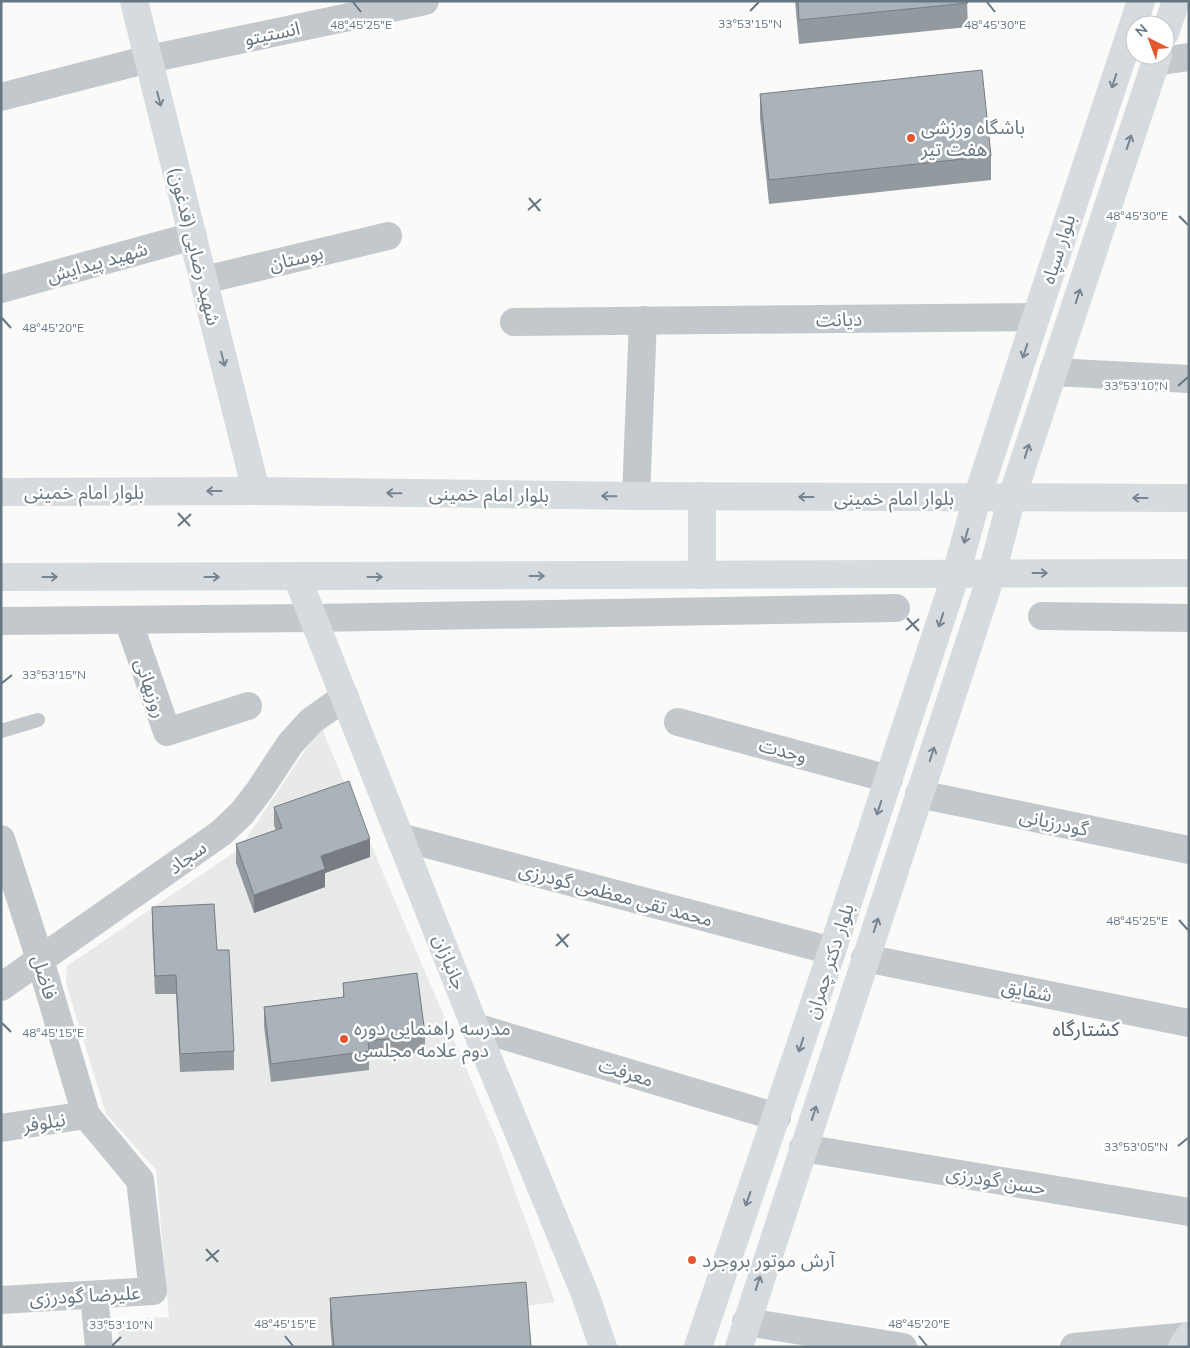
<svg xmlns="http://www.w3.org/2000/svg" width="1190" height="1348" font-family="Mulish,'Noto Sans Arabic',sans-serif">
	<style>
		.built { fill: #e8e9e9 }
		.lines { fill: none; stroke-linecap: round; stroke-linejoin: round }
		.lane { stroke: #c3c8cc; stroke-width: 14 }
		.street { stroke: #c3c8cc; stroke-width: 28 }
		.secondary { stroke: #d6dbdf; stroke-width: 28 }
		.wall { fill: #929a9f }
		.shaded-wall { fill: #777d82 }
		.building { fill: #aab3b9; stroke: #777d82 }
		.oneway { stroke: #768591 }
		.ticks { fill: none; stroke: #657683; stroke-width: 2 }
		.poi-dot { fill: #e4572e; stroke: #fff; stroke-width: 2 }
		.labels { text-anchor: middle; dominant-baseline: central; stroke-width: 5; stroke-linejoin: round; paint-order: stroke }
		.street-label { font-size: 19px; fill: #657683; stroke: #fff }
		.poi-label { font-size: 19px; fill: #657683; stroke: #fff; text-anchor: start }
		.neighbourhood-label { font-size: 20px; fill: #57646e; stroke: #fff }
		.ticks-label { font-size: 12px; text-anchor: middle; fill: #657683; stroke: #fff; stroke-width: 5; stroke-linejoin: round; paint-order: stroke }
	</style>
	<rect width="100%" height="100%" fill="#fafaf8"/>
	<path class="built" d="M321 727 497 1141 555 1302 526 1306 331 1322 332 1347H119L117 1320 169 1317 156 1170 106 1114 66 983 67 966 239 849Z"/>
	<g class="lines">
		<path class="lane" d="M1 731 38 720"/>
		<g class="street">
			<path d="M1155 62 1189 57"/>
			<path d="M1 97 149 59 425 1"/>
			<path d="M204 280 388 236"/>
			<path d="M1 289 193 236"/>
			<path d="M514 322 1036 317"/>
			<path d="M1053 372 1189 379"/>
			<path d="M636 496 643 320"/>
			<path d="M1042 616 1189 618"/>
			<path d="M128 620 167 732 248 706"/>
			<path d="M1 621 313 618 896 608"/>
			<path d="M678 722 889 779"/>
			<path d="M919 794 1189 850"/>
			<path d="M400 837 832 951"/>
			<path d="M1 839 38 953 86 1115 140 1180 153 1291 1 1300"/>
			<path d="M865 958 1189 1023"/>
			<path d="M1 987 221 833 242 813 259 791 290 744 311 721 345 697"/>
			<path d="M475 1027 777 1117"/>
			<path d="M1 1128 86 1115"/>
			<path d="M803 1148 1189 1212"/>
			<path d="M94 1295 99 1347"/>
			<path d="M746 1322 903 1347"/>
			<path d="M1074 1347 1189 1336"/>
		</g>
		<g class="secondary">
			<path d="M134 1 256 491"/>
			<path d="M1165 33 1176 1"/>
			<path d="M1 492 256 491 636 496 1189 498"/>
			<path d="M702 575V496"/>
			<path d="M1 577 1189 573"/>
			<path d="M297 577 475 1027 585 1294 603 1347"/>
			<path d="M698 1347 832 951 956 574 977 498 1036 317 1141 1"/>
			<path d="M739 1347 992 573 1012 497 1158 55"/>
			<path d="M1182 1347 1189 1336"/>
		</g>
	</g>
	<g class="wall">
		<path d="M795 1H967L968 27 799 44Z"/>
		<path d="M760 94 991 156V180L769 204 760 118Z"/>
		<path d="M274 807 370 857 325 873V887L254 913 236 863V844L276 830 274 826Z"/>
		<path d="M152 907 234 1051V1070L180 1072 176 994H155L152 926Z"/>
		<path d="M343 983 425 1034V1052L369 1059V1070L271 1082 264 1026V1007L343 997Z"/>
		<path d="M330 1298 531 1347H332L330 1322Z"/>
	</g>
	<path class="shaded-wall" d="M370 839V857L325 873V887L254 913V895L321 856Z"/>
	<g class="building">
		<path d="M798 1H967L968 3 799 20Z"/>
		<path d="M982 70 991 156 769 180 760 94Z"/>
		<path d="M349 781 370 839 321 856 325 869 254 895 236 844 282 828 274 807Z"/>
		<path d="M214 904 217 950H229L234 1051 180 1054 176 975 155 976 152 907Z"/>
		<path d="M417 973 425 1034 368 1041 369 1051 271 1064 264 1007 344 997 343 983Z"/>
		<path d="M526 1282 531 1347H334L330 1298Z"/>
	</g>
	<defs><path id="oneway-shaft" d="M-6 0H5M1.5-3L5.5 0L1.5 3" fill="none" stroke-width="1.6" stroke-linecap="round" stroke-linejoin="round" transform="scale(1.25)"/></defs>
	<g class="oneway">
		<use href="#oneway-shaft" transform="translate(1114 81) rotate(108)"/>
		<use href="#oneway-shaft" transform="translate(159 99) rotate(76)"/>
		<use href="#oneway-shaft" transform="translate(1129 142) rotate(-72)"/>
		<use href="#oneway-shaft" transform="translate(1078 296) rotate(-72)"/>
		<use href="#oneway-shaft" transform="translate(1025 351) rotate(108)"/>
		<use href="#oneway-shaft" transform="translate(223 359) rotate(76)"/>
		<use href="#oneway-shaft" transform="translate(1027 451) rotate(-72)"/>
		<use href="#oneway-shaft" transform="translate(214 491) rotate(180)"/>
		<use href="#oneway-shaft" transform="translate(394 493) rotate(-179)"/>
		<use href="#oneway-shaft" transform="translate(609 496) rotate(-179)"/>
		<use href="#oneway-shaft" transform="translate(806 497) rotate(-180)"/>
		<use href="#oneway-shaft" transform="translate(1140 498) rotate(-180)"/>
		<use href="#oneway-shaft" transform="translate(966 536) rotate(106)"/>
		<use href="#oneway-shaft" transform="translate(1040 573)"/>
		<use href="#oneway-shaft" transform="translate(537 576)"/>
		<use href="#oneway-shaft" transform="translate(50 577)"/>
		<use href="#oneway-shaft" transform="translate(212 577)"/>
		<use href="#oneway-shaft" transform="translate(375 577)"/>
		<use href="#oneway-shaft" transform="translate(941 620) rotate(108)"/>
		<use href="#oneway-shaft" transform="translate(932 754) rotate(-72)"/>
		<use href="#oneway-shaft" transform="translate(879 808) rotate(108)"/>
		<use href="#oneway-shaft" transform="translate(876 925) rotate(-72)"/>
		<use href="#oneway-shaft" transform="translate(801 1045) rotate(108)"/>
		<use href="#oneway-shaft" transform="translate(814 1113) rotate(-72)"/>
		<use href="#oneway-shaft" transform="translate(748 1199) rotate(109)"/>
		<use href="#oneway-shaft" transform="translate(758 1283) rotate(-72)"/>
	</g>
	<path class="ticks" d="M353 2 361 12M987 2 995 12M750 11 759 2M529 198 540 211M528 210 541 199M1179 216 1188 225M2 318 11 328M1178 386 1188 377M178 513 190 526M178 526 191 514M907 618 919 631M906 630 919 619M2 683 12 675M1179 920 1188 930M557 934 568 947M556 946 569 934M2 1023 11 1032M1178 1146 1188 1138M206 1249 218 1262M206 1261 219 1250M285 1336 293 1346M919 1336 927 1346M112 1346 121 1337"/>
	<g class="poi-dot">
		<circle cx="911" cy="138" r="5"/>
		<circle cx="344" cy="1039" r="5"/>
		<circle cx="692" cy="1260" r="5"/>
	</g>
	<g class="labels">
		<g class="street-label">
			<text transform="translate(272 33) rotate(-12)">انستیتو</text>
			<text transform="translate(195 246) rotate(76)">(قدغون) شهید رضایی</text>
			<text transform="translate(1058 249) rotate(-72)">بلوار سپاه</text>
			<text transform="translate(296 258) rotate(-13)">بوستان</text>
			<text transform="translate(97 262) rotate(-16)">شهید پیدایش</text>
			<text transform="translate(839 319) rotate(-1)">دیانت</text>
			<text x="84" y="492">بلوار امام خمینی</text>
			<text transform="translate(489 494) rotate(1)">بلوار امام خمینی</text>
			<text x="894" y="498">بلوار امام خمینی</text>
			<text transform="translate(151 688) rotate(71)">روزبهانی</text>
			<text transform="translate(783 750) rotate(15)">وحدت</text>
			<text transform="translate(1054 822) rotate(12)">گودرزیانی</text>
			<text transform="translate(187 857) rotate(-36)">سجاد</text>
			<text transform="translate(616 894) rotate(15)">محمد تقی معظمی گودرزی</text>
			<text transform="translate(829 961) rotate(-72)">بلوار دکتر چمران</text>
			<text transform="translate(450 962) rotate(68)">جانبازان</text>
			<text transform="translate(45 977) rotate(73)">فاضل</text>
			<text transform="translate(1027 990) rotate(11)">شقایق</text>
			<text transform="translate(626 1072) rotate(17)">معرفت</text>
			<text transform="translate(44 1122) rotate(-9)">نیلوفر</text>
			<text transform="translate(996 1180) rotate(9)">حسن گودرزی</text>
			<text transform="translate(85 1295) rotate(-3)">علیرضا گودرزی</text>
		</g>
		<g class="poi-label">
			<text x="921" y="127">باشگاه ورزشی<tspan x="921" dy="22">هفت تیر</tspan></text>
			<text x="354" y="1028">مدرسه راهنمایی دوره<tspan x="354" dy="22">دوم علامه مجلسی</tspan></text>
			<text x="702" y="1260">آرش موتور بروجرد</text>
		</g>
		<g class="neighbourhood-label">
			<text x="1086" y="1028">کشتارگاه</text>
		</g>
	</g>
	<g class="ticks-label">
		<text x="750" y="28">33°53'15"N</text>
		<text x="361" y="29">48°45'25"E</text>
		<text x="995" y="29">48°45'30"E</text>
		<text x="1137" y="220">48°45'30"E</text>
		<text x="53" y="332">48°45'20"E</text>
		<text x="1136" y="390">33°53'10"N</text>
		<text x="54" y="679">33°53'15"N</text>
		<text x="1137" y="925">48°45'25"E</text>
		<text x="53" y="1037">48°45'15"E</text>
		<text x="1136" y="1151">33°53'05"N</text>
		<text x="285" y="1328">48°45'15"E</text>
		<text x="919" y="1328">48°45'20"E</text>
		<text x="121" y="1329">33°53'10"N</text>
	</g>
	<rect width="1190" height="1348" fill="none" stroke="#657683" stroke-width="5"/>
	<g transform="translate(1150 40) rotate(318)"><circle r="24" fill="#ffffff" stroke="#c1c8cd"/>
	<path d="M0-4L9 19L0 12L-9 19Z" fill="#e4572e"/>
	<text y="-8" font-size="14" font-weight="bold" text-anchor="middle" fill="#657683">N</text>
	</g>
</svg>
